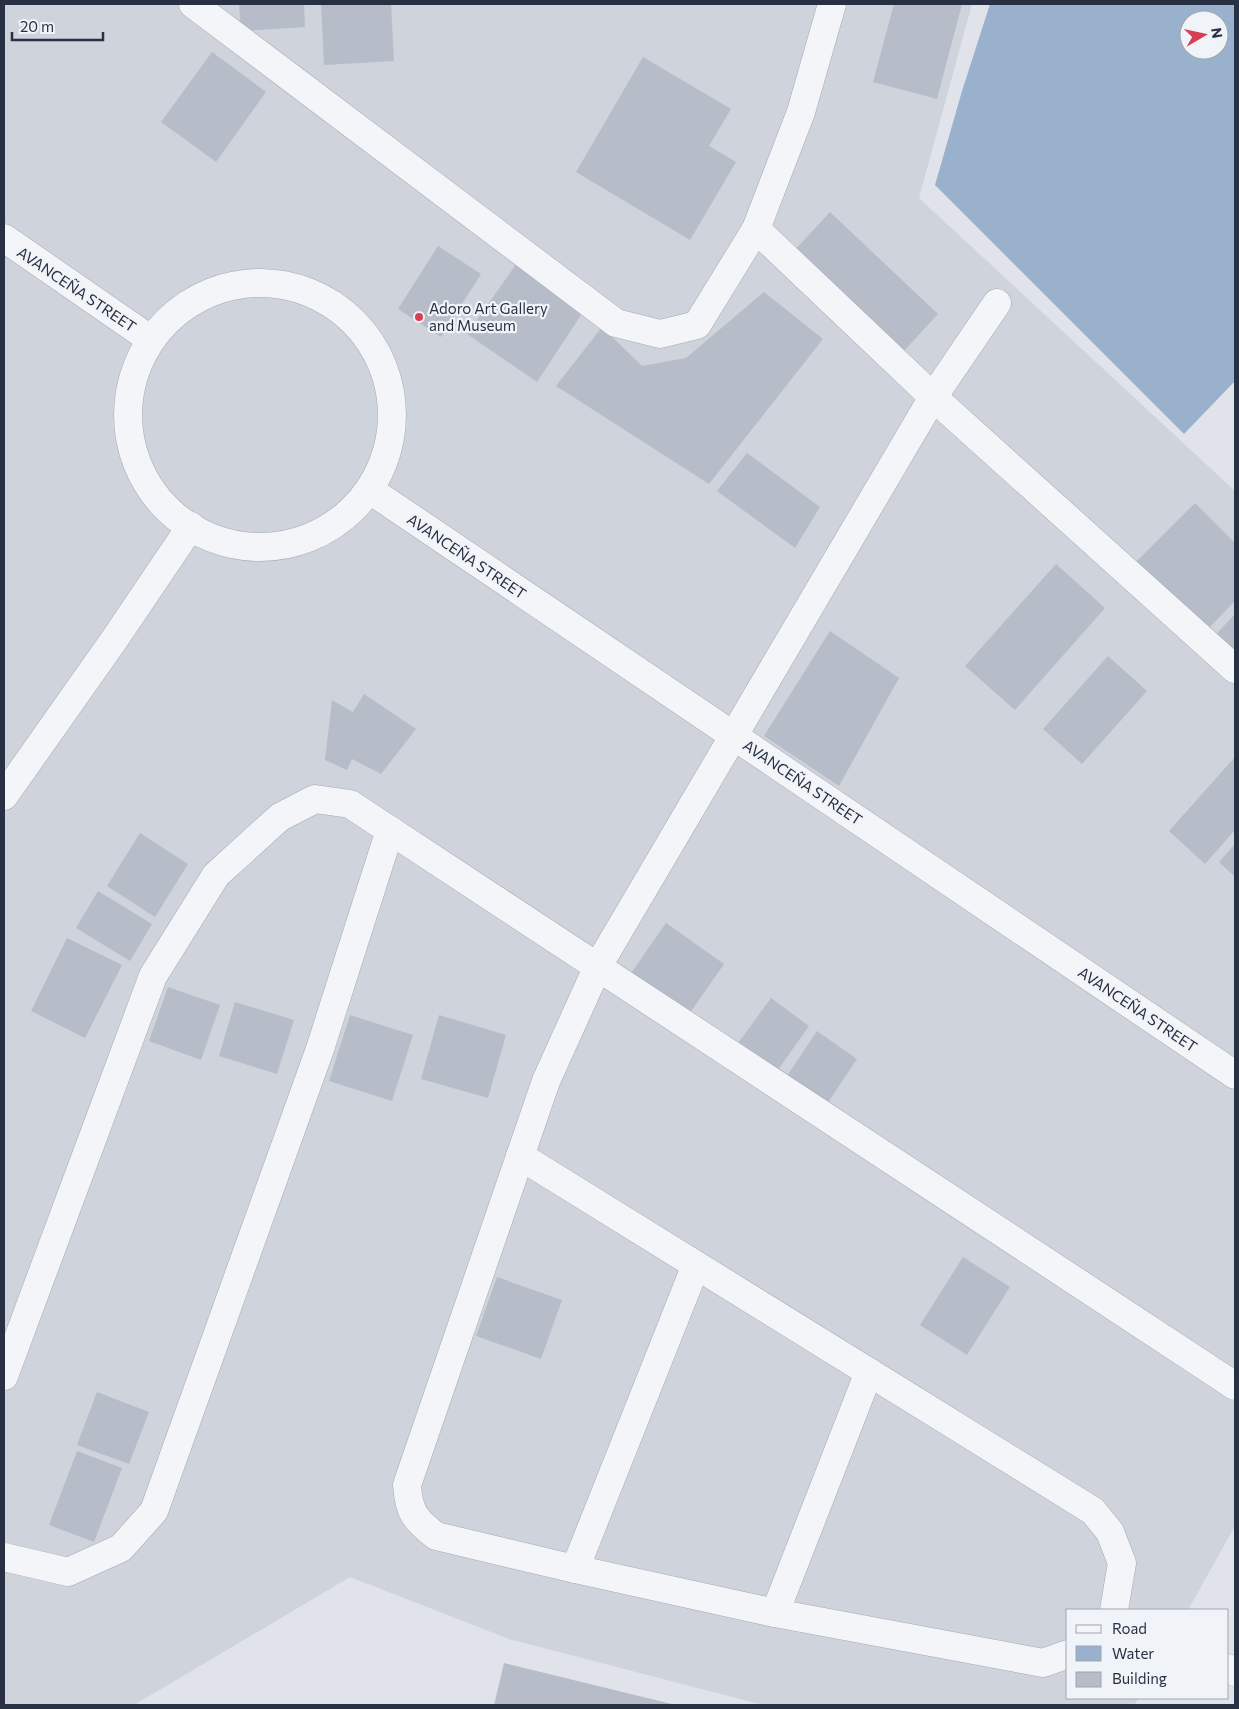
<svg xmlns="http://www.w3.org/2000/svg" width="1239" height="1709" font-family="Commissioner,sans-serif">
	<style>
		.built { fill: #ced3dc }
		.water { fill: #99b1cc; fill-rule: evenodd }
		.building { fill: #b7bdc8 }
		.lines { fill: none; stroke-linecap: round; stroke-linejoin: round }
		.minor-casing { stroke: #a5abb5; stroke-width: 29 }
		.tertiary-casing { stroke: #a5abb5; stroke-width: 29 }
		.minor { stroke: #f3f5f8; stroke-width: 28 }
		.tertiary { stroke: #f3f5f8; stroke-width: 28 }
		.poi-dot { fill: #d63e52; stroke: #f0f3f7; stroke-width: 2 }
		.labels { text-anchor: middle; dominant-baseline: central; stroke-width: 4.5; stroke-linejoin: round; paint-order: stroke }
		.street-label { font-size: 15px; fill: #283143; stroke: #f0f3f7 }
		.poi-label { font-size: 15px; fill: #283143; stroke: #f0f3f7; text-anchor: start }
	</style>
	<rect width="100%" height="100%" fill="#e0e4ea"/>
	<path class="built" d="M4 4H972L919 198 1235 491V1526L1188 1610H1068V1698H1139L1134 1705H763L509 1639 350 1577 134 1705H4Z"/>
	<path class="water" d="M990 4H1235V381L1184 434 935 185 962 91ZM1189 20H1219V50H1189Z"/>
	<g class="building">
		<path d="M239 4H304L305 27 241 31Z"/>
		<path d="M321 4H391L394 61 324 65Z"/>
		<path d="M894 4H962L937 99 873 82Z"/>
		<path d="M212 52 266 92 216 162 161 122Z"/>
		<path d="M643 57 731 109 709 146 736 162 690 240 576 172Z"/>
		<path d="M830 212 938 314 900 355 792 253Z"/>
		<path d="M438 246 481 274 441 337 398 309Z"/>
		<path d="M517 263 583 312 537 382 467 334Z"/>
		<path d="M764 292 823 339 709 484 556 386 602 327 642 366 686 358Z"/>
		<path d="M747 453 820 507 795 548 717 491Z"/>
		<path d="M1195 503 1235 543V601L1205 632 1135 563Z"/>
		<path d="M1056 564 1105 608 1015 710 965 666Z"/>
		<path d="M1235 614V665L1210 641Z"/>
		<path d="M830 631 899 678 839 786 764 736Z"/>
		<path d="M1108 656 1147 691 1082 764 1043 729Z"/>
		<path d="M364 694 416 729 381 774 352 759 347 770 325 760 332 700 353 712Z"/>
		<path d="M1235 757V830L1205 864 1169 831Z"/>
		<path d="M140 833 188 864 155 917 107 886Z"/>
		<path d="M1235 844V877L1219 862Z"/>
		<path d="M98 891 152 924 130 961 76 928Z"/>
		<path d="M666 923 724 964 687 1017 629 976Z"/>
		<path d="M67 938 122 965 85 1038 31 1011Z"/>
		<path d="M168 987 220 1005 201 1060 149 1041Z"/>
		<path d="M771 998 809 1026 775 1074 736 1046Z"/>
		<path d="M235 1002 294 1020 277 1074 219 1056Z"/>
		<path d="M350 1015 413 1035 392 1101 329 1081Z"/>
		<path d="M439 1015 506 1035 488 1098 421 1079Z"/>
		<path d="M817 1031 857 1059 825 1107 785 1079Z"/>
		<path d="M963 1257 1010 1287 967 1355 920 1325Z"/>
		<path d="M497 1277 562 1300 541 1359 476 1336Z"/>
		<path d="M97 1392 149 1412 129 1464 77 1445Z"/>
		<path d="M77 1451 122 1468 94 1542 49 1525Z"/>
		<path d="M504 1663 676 1705H494Z"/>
	</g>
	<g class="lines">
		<g class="minor-casing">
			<g id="minor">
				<path d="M193 4 616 323 660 334 697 325 756 229 801 112 832 4"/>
				<path d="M756 229 933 397 1235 669"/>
				<path d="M997 303 933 397 598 966 546 1081 407 1485C409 1512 414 1519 436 1536L575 1569 775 1613 1043 1663 1068 1654"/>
				<path d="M520 1156 1093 1511 1110 1532 1122 1563 1114 1610"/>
				<path d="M4 1376 153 976 216 875 280 817 315 799 350 804 1235 1386"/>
				<path d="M4 1557 68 1572 121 1548 154 1511 320 1049 390 830"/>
				<path d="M575 1569 696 1265"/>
				<path d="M775 1613 869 1372"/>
				<path d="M1228 1668 1235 1672"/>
			</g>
		</g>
		<g class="tertiary-casing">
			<g id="tertiary">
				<path d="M4 238 150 339"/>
				<circle cx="260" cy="415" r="132"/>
				<path d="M370 490 1235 1075"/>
				<path d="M4 796 114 640 191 526"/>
			</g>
		</g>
		<use href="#minor" class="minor"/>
		<use href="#tertiary" class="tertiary"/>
	</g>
	<circle class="poi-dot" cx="419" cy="317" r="5"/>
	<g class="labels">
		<g class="street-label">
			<text transform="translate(77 289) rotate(34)">AVANCEÑA STREET</text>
			<text transform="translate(467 556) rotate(34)">AVANCEÑA STREET</text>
			<text transform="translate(803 782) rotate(34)">AVANCEÑA STREET</text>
			<text transform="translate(1138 1009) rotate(34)">AVANCEÑA STREET</text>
		</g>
		<g class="poi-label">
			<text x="429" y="308">Adoro Art Gallery<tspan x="429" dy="17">and Museum</tspan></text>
		</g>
	</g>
	<rect width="1239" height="1709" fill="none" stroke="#283143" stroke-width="10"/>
	<rect x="1066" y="1609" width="162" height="90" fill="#f0f3f7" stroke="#a0a5af"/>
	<rect x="1076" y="1625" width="25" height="8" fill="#f3f5f8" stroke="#a0a5af"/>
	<text x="1112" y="1634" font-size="15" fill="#283143">Road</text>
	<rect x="1076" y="1646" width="25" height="15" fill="#99b1cc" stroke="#a0a5af"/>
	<text x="1112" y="1659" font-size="15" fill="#283143">Water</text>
	<rect x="1076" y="1672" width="25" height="15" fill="#b7bdc8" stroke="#a0a5af"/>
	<text x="1112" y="1684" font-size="15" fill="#283143">Building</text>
	<g transform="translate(1204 35) rotate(81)"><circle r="24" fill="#f0f3f7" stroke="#a0a5af"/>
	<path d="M0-4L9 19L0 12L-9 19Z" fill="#d63e52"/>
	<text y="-8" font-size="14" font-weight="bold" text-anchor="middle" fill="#283143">N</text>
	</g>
	<path d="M12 32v8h91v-8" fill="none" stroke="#283143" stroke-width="2.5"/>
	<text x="20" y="32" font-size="15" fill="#283143" stroke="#f0f3f7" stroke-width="4" paint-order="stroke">20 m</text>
</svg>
